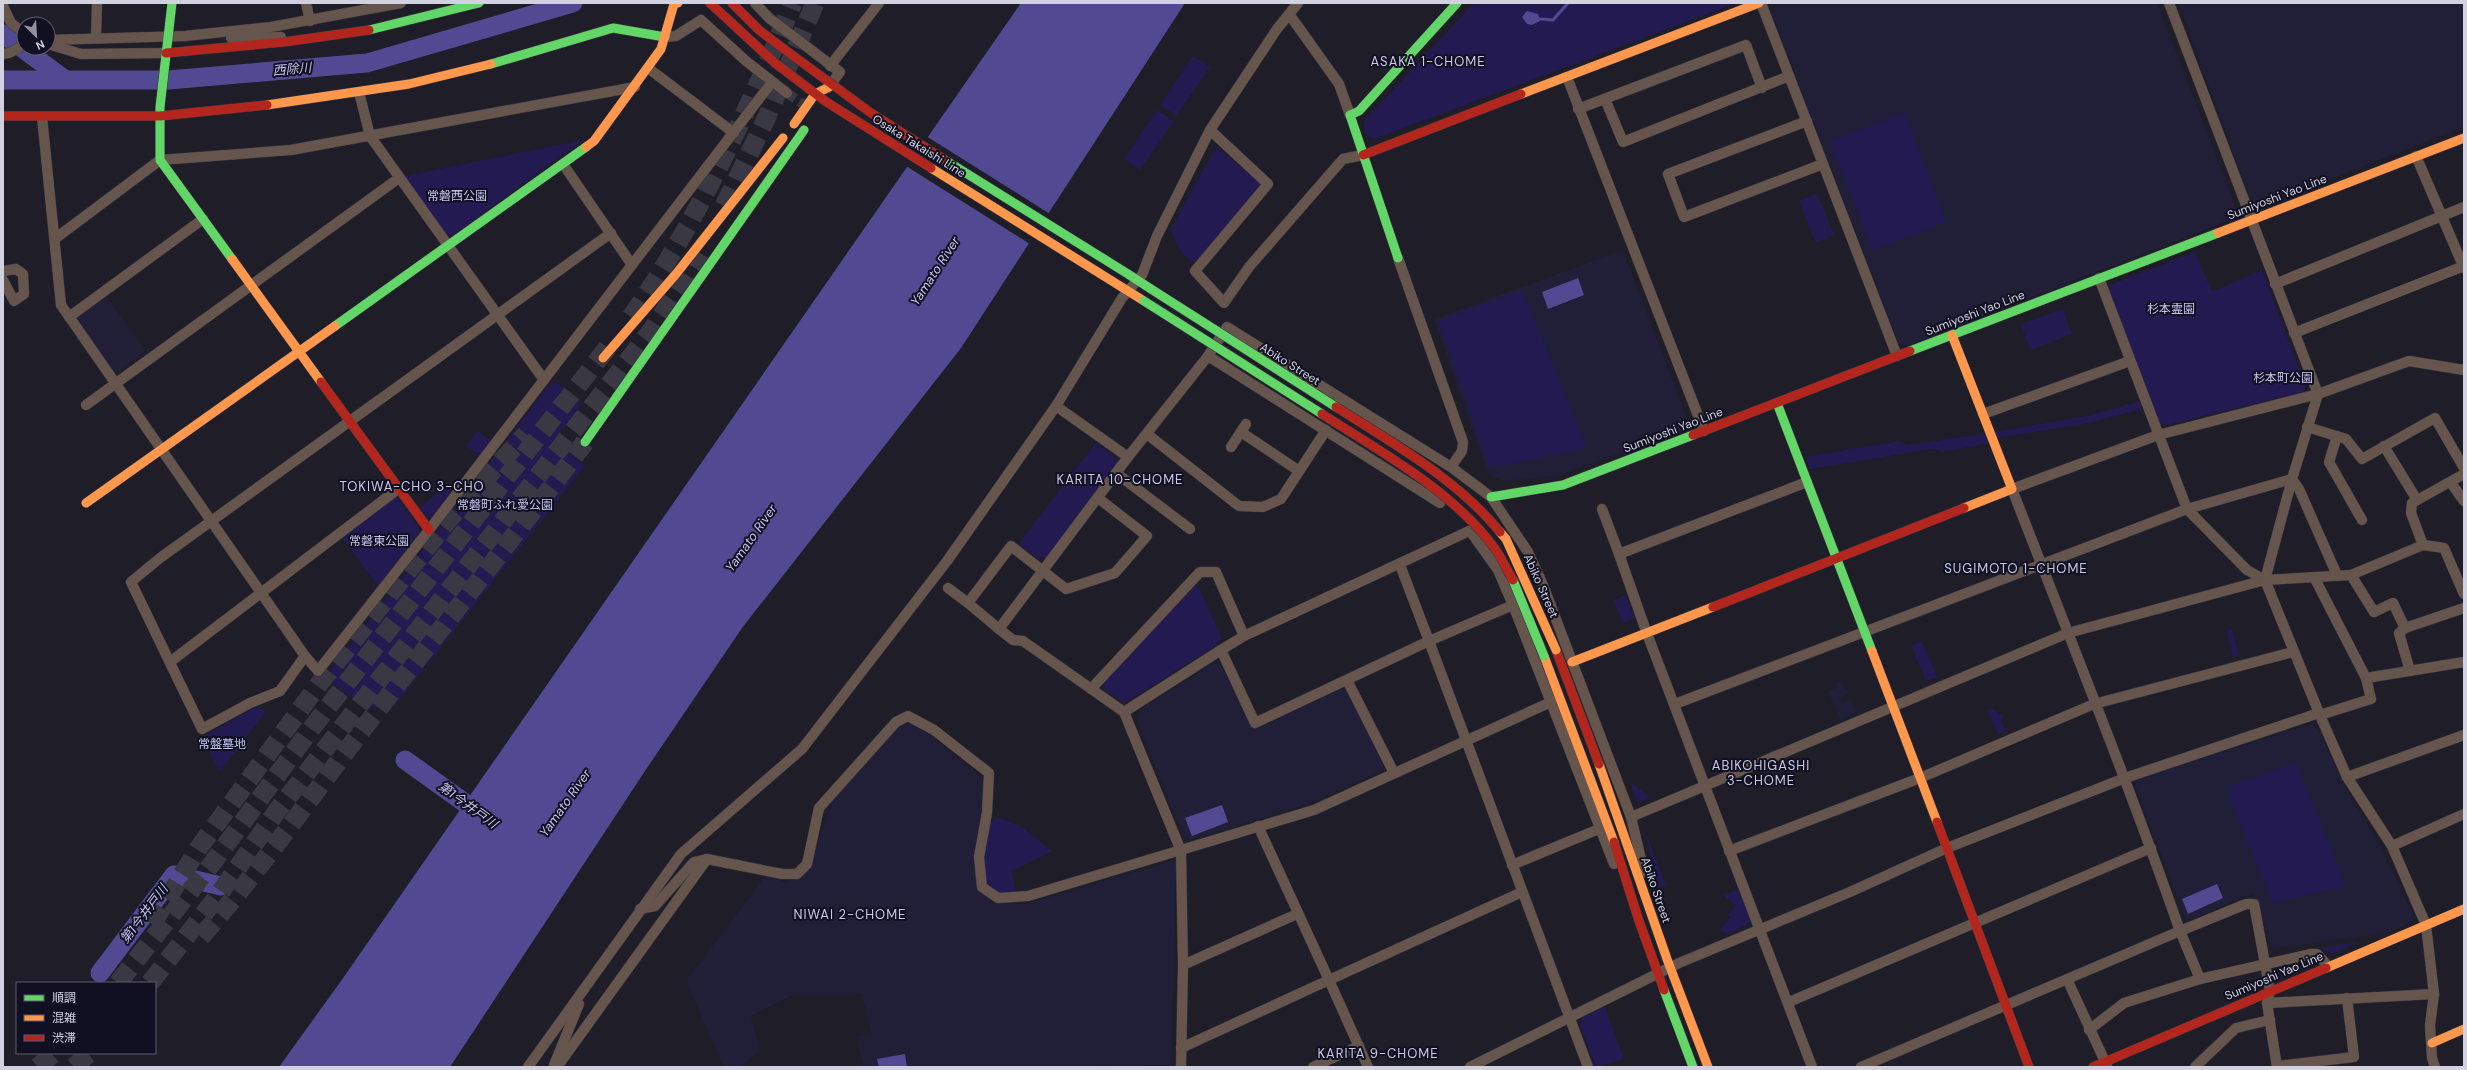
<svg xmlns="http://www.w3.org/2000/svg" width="2467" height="1070" font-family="'DM Sans','Noto Sans JP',sans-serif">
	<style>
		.built { fill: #211f37 }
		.green { fill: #241a52 }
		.water { fill: #514a92 }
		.pier { fill: #1e1d28 }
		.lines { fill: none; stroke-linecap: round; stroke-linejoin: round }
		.stream { stroke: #514a92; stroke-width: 3 }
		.river { stroke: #514a92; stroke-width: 19 }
		.street-tunnel { stroke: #393843; stroke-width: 10; stroke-dasharray: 10 5; stroke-linecap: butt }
		.highway-tunnel { stroke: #393843; stroke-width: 19; stroke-dasharray: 19 10; stroke-linecap: butt }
		.street-casing { stroke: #383741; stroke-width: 11 }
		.fast-casing { stroke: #383741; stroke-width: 10 }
		.slow-casing { stroke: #383741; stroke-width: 10 }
		.jam-casing { stroke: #383741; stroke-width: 10 }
		.street { stroke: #65554d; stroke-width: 10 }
		.fast { stroke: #63d668; stroke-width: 9 }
		.slow { stroke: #ff974d; stroke-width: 9 }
		.jam { stroke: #b3261e; stroke-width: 9 }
		.fast-bridge-casing { stroke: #383741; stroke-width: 10; stroke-linecap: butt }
		.slow-bridge-casing { stroke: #383741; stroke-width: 10; stroke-linecap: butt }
		.jam-bridge-casing { stroke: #383741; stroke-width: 10; stroke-linecap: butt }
		.fast-bridge { stroke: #63d668; stroke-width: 9 }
		.slow-bridge { stroke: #ff974d; stroke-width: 9 }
		.jam-bridge { stroke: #b3261e; stroke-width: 9 }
		.labels { text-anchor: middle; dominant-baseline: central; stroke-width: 4; stroke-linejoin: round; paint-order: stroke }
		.street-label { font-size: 12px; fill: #d1d1df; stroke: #111022 }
		.park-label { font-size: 12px; fill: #c3c3ee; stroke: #111022 }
		.neighbourhood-label { font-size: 13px; letter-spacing: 1px; fill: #c9c9e4; stroke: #111022 }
		.water-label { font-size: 13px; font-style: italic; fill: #c4c4ef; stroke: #111022 }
	</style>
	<rect width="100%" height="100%" fill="#1e1d28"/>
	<g class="built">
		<path d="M1782 3H2157L2238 212 2237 217 1907 346 1899 344 1772 14 1774 6Z"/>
		<path d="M2178 3H2464V127L2259 207 2253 206Z"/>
		<path d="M1623 250 1688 421 1683 430 1557 476 1503 481 1488 474 1434 319Z"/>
		<path d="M106 296 146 351 117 372H111L73 319Z"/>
		<path d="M1214 663 1221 665 1253 730 1341 689 1349 691 1383 765 1381 771 1311 803 1191 840 1184 838 1137 720 1141 709Z"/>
		<path d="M1842 681 1848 694 1839 698 1842 703 1851 699 1857 712 1841 720 1828 692 1837 687 1835 684Z"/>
		<path d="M911 724 919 726 982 778 986 790 978 889 994 902 1025 904 1176 860 1171 1065 864 1067 856 1037 872 1033 862 994H794L751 1016 760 1051 739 1067H724L686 981 766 875 786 883 803 875 810 868 832 800 898 726Z"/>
		<path d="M2312 724 2316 726 2346 789 2380 846 2413 914 2412 922 2385 933 2272 949 2254 892 2191 920 2185 917 2135 786 2137 779Z"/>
	</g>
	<g class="green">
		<path d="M1474 3H1736L1374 139 1367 136 1364 127 1365 120Z"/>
		<path d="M1193 56 1210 67 1176 116 1160 105Z"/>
		<path d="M1157 110 1174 121 1140 170 1124 159Z"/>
		<path d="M1905 113 1946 221 1873 251 1830 141Z"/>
		<path d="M583 140 452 236 446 234 405 176Z"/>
		<path d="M1216 147 1261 184 1196 263C1182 258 1175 243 1171 229Z"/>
		<path d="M1817 193 1834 235 1816 243 1799 201Z"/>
		<path d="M2195 252 2212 292 2262 270 2306 387 2303 392 2166 425 2157 421 2107 293 2110 285Z"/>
		<path d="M1522 290 1586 445 1578 451 1489 468 1438 321Z"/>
		<path d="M2063 309 2072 334 2030 350 2021 324Z"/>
		<path d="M553 380 582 403 554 441 585 466 391 710 364 706 325 678Z"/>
		<path d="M2140 401 2142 409 2089 423 1997 438 1995 432 2091 415Z"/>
		<path d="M478 431 491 441 480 456 466 446Z"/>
		<path d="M1984 434 1989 443 1943 452 1932 449 1810 469 1805 457 1899 441 1907 445Z"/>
		<path d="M1096 443 1117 459 1118 463 1051 556 1038 559 1019 543Z"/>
		<path d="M445 487 452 492 433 517 427 518 420 507Z"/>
		<path d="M392 497H397L418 527 419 532 378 586 341 536Z"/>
		<path d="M1197 584 1222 638 1214 647 1124 703 1105 689 1104 682Z"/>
		<path d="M1625 595 1635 618 1623 623 1614 601Z"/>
		<path d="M2232 629 2239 656 2233 657 2226 630Z"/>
		<path d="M1922 641 1937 677 1926 681 1911 645Z"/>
		<path d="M257 706 266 712 219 772 202 737Z"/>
		<path d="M1990 708 2003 716 2001 721 2006 731 1998 735 1988 712Z"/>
		<path d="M2296 762 2346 886 2273 903 2228 795 2232 785Z"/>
		<path d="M1630 782 1650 797 1638 803Z"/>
		<path d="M995 818C1016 819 1035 838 1052 851L1012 871 1016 893C1006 894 997 895 990 887 982 879 984 839 987 828 988 824 992 821 995 818Z"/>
		<path d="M1645 832 1666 885 1659 887Z"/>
		<path d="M1738 890 1751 923 1727 934 1720 930 1730 918 1728 915 1736 905 1723 895Z"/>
		<path d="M2358 942 2333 954 2319 948Z"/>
		<path d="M1605 1007 1624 1059 1596 1067 1580 1025 1583 1017Z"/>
	</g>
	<g class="water">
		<path d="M1021 3H1185L961 348 742 628 645 771 450 1067H279L341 981Z"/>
		<path d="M1527 11 1538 14 1540 21 1532 25 1527 24 1522 17Z"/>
		<path d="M1578 278 1584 295 1548 309 1542 292Z"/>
		<path d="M1222 805 1228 822 1192 836 1185 818Z"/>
		<path d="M2217 884 2223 898 2188 914 2182 899Z"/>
		<path d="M905 1054 907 1067H879L877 1059Z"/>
	</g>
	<path class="pier" d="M926 136 1050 214 1030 244 906 166Z"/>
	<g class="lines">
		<path class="stream" d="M1540 19 1553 20 1568 3"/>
		<g class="river">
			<path d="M3 34 64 79"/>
			<path d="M3 80H168L367 63 573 3"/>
			<path d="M405 760 486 818"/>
			<path d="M100 973 174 875 221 886"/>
		</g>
		<path class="street-tunnel" d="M787 93 810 109"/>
		<g class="highway-tunnel">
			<path d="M724 206 766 119 815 3"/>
			<path d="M631 317C699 219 747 112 793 3"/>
			<path d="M152 924 198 849 319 684 450 518 526 434"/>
			<path d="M201 937C259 871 310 798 363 729 437 633 513 539 585 442"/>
			<path d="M118 983 214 861 311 729 611 343"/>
			<path d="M150 983 217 897 277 811 651 331 684 281 700 253"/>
			<path d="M38 1067 54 1053"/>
			<path d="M74 1067 89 1053"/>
		</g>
		<g class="street-casing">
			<g id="street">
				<path d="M306 3 310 21"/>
				<path d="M755 3 769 18 840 72 828 88"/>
				<path d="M1761 3 1897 356"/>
				<path d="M3 6 11 23 24 33"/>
				<path d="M1289 14 1339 84 1350 115"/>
				<path d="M96 37 97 3"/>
				<path d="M665 37 676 36 701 20 746 61 787 93"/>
				<path d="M231 38 281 37"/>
				<path d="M48 40 185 36 271 27 401 3"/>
				<path d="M48 44 81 54 166 53"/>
				<path d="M3 54 9 53 24 45"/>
				<path d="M830 66 879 3"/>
				<path d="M648 68 734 133"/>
				<path d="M1567 77 1704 431"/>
				<path d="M359 92 370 136 544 380"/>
				<path d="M1605 99 1623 142 1789 76"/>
				<path d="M1578 109 1746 45 1762 88"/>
				<path d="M42 117 61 305 305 656 318 671 429 530 772 82"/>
				<path d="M1807 121 1668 174 1684 217 1823 164"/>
				<path d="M1210 130 1268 184 1195 271 1224 303 1249 267 1343 159 1363 155"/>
				<path d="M2416 156 2464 268"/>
				<path d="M563 164 632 265"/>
				<path d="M56 238 160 160 291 150 635 87"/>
				<path d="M1398 258 1463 442 1462 451 1451 467"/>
				<path d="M3 271 16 269 23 274 24 294 14 301 3 280"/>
				<path d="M2099 278 2187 509 2247 570 2265 580"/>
				<path d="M2275 284 2464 207"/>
				<path d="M69 317 203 219"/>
				<path d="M2294 333 2464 266"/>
				<path d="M1208 356 1440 503"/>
				<path d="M86 405 399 178"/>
				<path d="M1056 406 1128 457"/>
				<path d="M1983 414 2130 361"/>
				<path d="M2307 427 2346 439 2362 459 2435 418 2464 468"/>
				<path d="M1241 432 1299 471"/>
				<path d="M1147 434 1239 506 1263 507 1281 499 1326 430"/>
				<path d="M2337 436 2329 462 2362 520"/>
				<path d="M2384 446 2417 500"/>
				<path d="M1231 447 1246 424"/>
				<path d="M1116 473 1190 529"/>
				<path d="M1807 482 1619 554 1646 631 1812 1067"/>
				<path d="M2451 483 2464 501"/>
				<path d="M1602 509 1619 554"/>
				<path d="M1473 535 1498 570 1513 605 1614 864"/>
				<path d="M2423 545 2411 513 2412 503 2464 474"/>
				<path d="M1400 565 1429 641 1255 723 1221 650 1124 712 1023 641 1013 640 999 629 1128 457 1208 356 1227 327 1451 467 1491 497 1528 552 1543 585 1631 817 1644 872"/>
				<path d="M2351 575 2374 612 2393 603 2405 628 2399 633 2410 671"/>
				<path d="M2314 577 2366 678 2371 699 2323 714 2319 713 2347 777 2392 846 2426 925 2434 994 2430 1025 2432 1058 2435 1067"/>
				<path d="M948 588 968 603"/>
				<path d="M1513 605 1429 641 1588 1067"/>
				<path d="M2405 628 2464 608"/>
				<path d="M999 629 968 603 1011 546 1066 589 1115 573 1147 536 1098 498"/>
				<path d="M1221 650 1244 636 1469 531"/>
				<path d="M305 656 280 691 250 703 202 729 131 582 160 558 611 233"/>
				<path d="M170 662 398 489"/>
				<path d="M2366 678 2464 662"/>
				<path d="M1347 680 1394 773"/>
				<path d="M1091 689 1200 572H1216L1244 636"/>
				<path d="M1675 704 2187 509 2292 479 2299 489 2337 575"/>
				<path d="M1124 712 1181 851 1183 965 1181 1067"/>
				<path d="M2347 777 2464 735"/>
				<path d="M1631 817 2068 633 2265 580 2351 575 2423 545 2444 548 2464 594"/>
				<path d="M2392 846 2464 814"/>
				<path d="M1729 851 1920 778 2094 704 2293 652"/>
				<path d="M1512 865 1599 829"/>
				<path d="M640 909 655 906 694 862 707 859"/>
				<path d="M1183 965 1297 914"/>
				<path d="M2067 979 2107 1066"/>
				<path d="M2200 979 2311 954H2317L2328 966"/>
				<path d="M1789 1002 2151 848"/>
				<path d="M2267 1003 2434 994"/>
				<path d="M2089 1030 2124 1003 2200 979 2180 931 2246 904H2254L2270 991 2267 1003 2277 1067"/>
				<path d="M1181 1048 1329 980 1258 826"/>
				<path d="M554 1065 579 1004"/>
				<path d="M2277 1066 2354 1057 2347 998"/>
				<path d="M528 1067 681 854 802 749 947 561 1056 406 1122 298 1142 275 1157 236 1210 130 1277 29 1298 3"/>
				<path d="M557 1067 707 859 782 874H797L807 864 819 808 896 722 908 716 934 730 989 773 987 813 979 857 982 887 998 898 1028 896 1314 810 1551 702"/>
				<path d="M1313 1067 1359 1046"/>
				<path d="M1368 1067 1329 980 1522 892"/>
				<path d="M1470 1067 1679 963 1850 892 1947 848 2125 778 2319 713 2265 580 2292 479 2318 394 2169 3"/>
				<path d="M1861 1067 2180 931C2128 782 2069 636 2012 489L2158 435 2318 394 2409 361 2464 370"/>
				<path d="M2195 1067 2236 1028 2270 1020"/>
			</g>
		</g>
		<g class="fast-casing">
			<g id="fast">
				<path d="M172 3 160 107V160L232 259"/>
				<path d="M369 30 479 3"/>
				<path d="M491 64 613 28 665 37"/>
				<path d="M1398 258 1350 115 1359 111 1457 3"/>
				<path d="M1128 274 1151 289"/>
				<path d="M335 326 586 147"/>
				<path d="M1910 351 2218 233"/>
				<path d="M1777 403 1872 651"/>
				<path d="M585 442 804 130"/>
				<path d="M1491 497 1563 485 1693 435"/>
				<path d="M1664 990 1693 1067"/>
			</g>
		</g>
		<g class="slow-casing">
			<g id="slow">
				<path d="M1521 94 1759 3"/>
				<path d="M267 105 409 84 491 64"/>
				<path d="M586 147 594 141 661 49 674 4 678 3"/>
				<path d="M2218 233 2464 138"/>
				<path d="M232 259 321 382"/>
				<path d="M1120 286 1144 301"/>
				<path d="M1952 335 2012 489 1964 508"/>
				<path d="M603 358 676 274 783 138"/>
				<path d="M86 503 335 326"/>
				<path d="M1872 651 1937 822"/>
				<path d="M1544 656 1614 842"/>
				<path d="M1572 662 1713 607"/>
				<path d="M1599 764 1667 959 1708 1067"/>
				<path d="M2326 968 2464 909"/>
				<path d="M2432 1043 2464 1029"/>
			</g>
		</g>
		<g class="jam-casing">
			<g id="jam">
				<path d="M710 3 775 63"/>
				<path d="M732 3 759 30 784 49"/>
				<path d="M166 53 284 42 369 30"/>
				<path d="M3 116H160L267 105"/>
				<path d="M1363 155 1521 94"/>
				<path d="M321 382 429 530"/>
				<path d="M1693 435 1910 351"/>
				<path d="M1713 607 1964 508"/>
				<path d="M1556 650 1599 764"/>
				<path d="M1937 822 2029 1067"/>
				<path d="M1614 842 1639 921 1664 990"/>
				<path d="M2093 1067 2326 968"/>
			</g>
		</g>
		<use href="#street" class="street"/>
		<use href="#fast" class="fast"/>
		<use href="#slow" class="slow"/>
		<use href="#jam" class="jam"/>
		<g class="fast-bridge-casing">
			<g id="fast-bridge">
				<path d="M945 160 1128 274"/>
				<path d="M1151 289 1336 407"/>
				<path d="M1144 301 1322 414"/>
				<path d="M1513 580 1544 656"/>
			</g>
		</g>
		<g class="slow-bridge-casing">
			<g id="slow-bridge">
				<path d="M794 124 815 94 831 86"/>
				<path d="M931 168 1120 286"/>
				<path d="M1500 532 1506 539 1556 650"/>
			</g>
		</g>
		<g class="jam-bridge-casing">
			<g id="jam-bridge">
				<path d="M784 49 871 113 945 160"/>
				<path d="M775 63 825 101 931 168"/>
				<path d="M1336 407C1394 444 1457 479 1500 532"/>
				<path d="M1322 414C1381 452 1450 489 1493 546 1501 556 1506 569 1513 580"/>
			</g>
		</g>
		<use href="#fast-bridge" class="fast-bridge"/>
		<use href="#slow-bridge" class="slow-bridge"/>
		<use href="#jam-bridge" class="jam-bridge"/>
	</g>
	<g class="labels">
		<g class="street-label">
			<text transform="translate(919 146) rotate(32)">Osaka Takaishi Line</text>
			<text transform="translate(2277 197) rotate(-21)">Sumiyoshi Yao Line</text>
			<text transform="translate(1975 313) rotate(-21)">Sumiyoshi Yao Line</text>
			<text transform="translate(1290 364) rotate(32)">Abiko Street</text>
			<text transform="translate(1673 430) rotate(-21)">Sumiyoshi Yao Line</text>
			<text transform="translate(1541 586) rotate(66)">Abiko Street</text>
			<text transform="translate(1656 890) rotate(71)">Abiko Street</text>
			<text transform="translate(2274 976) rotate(-23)">Sumiyoshi Yao Line</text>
		</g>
		<g class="park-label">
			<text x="457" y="196">常磐西公園</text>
			<text x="2171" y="309">杉本霊園</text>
			<text x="2283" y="378">杉本町公園</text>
			<text x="505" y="505">常磐町ふれ愛公園</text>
			<text x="379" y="541">常磐東公園</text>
			<text x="222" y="744">常盤墓地</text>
		</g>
		<g class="neighbourhood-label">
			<text x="1428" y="61">ASAKA 1-CHOME</text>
			<text x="1120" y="479">KARITA 10-CHOME</text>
			<text x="412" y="486">TOKIWA-CHO 3-CHO</text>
			<text x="2016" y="568">SUGIMOTO 1-CHOME</text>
			<text x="1761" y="765">ABIKOHIGASHI<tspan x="1761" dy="15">3-CHOME</tspan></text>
			<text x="850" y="914">NIWAI 2-CHOME</text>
			<text x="1378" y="1053">KARITA 9-CHOME</text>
		</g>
		<g class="water-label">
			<text transform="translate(292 69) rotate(-5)">西除川</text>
			<text transform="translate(935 271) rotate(-57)">Yamato River</text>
			<text transform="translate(751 538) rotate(-55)">Yamato River</text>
			<text transform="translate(565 803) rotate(-55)">Yamato River</text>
			<text transform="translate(468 805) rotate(36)">第1今井戸川</text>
			<text transform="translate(144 914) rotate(-53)">第1今井戸川</text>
		</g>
	</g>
	<rect width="2467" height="1070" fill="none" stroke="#d1d1df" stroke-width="8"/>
	<rect x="16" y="982" width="140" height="72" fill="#111022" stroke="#5e5d6e"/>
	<rect x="24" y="995" width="20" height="6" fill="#63d668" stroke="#5e5d6e"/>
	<text x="52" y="1002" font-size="12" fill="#d1d1df">順調</text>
	<rect x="24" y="1015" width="20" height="6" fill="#ff974d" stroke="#5e5d6e"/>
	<text x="52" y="1022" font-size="12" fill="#d1d1df">混雑</text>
	<rect x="24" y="1035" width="20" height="6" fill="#b3261e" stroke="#5e5d6e"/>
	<text x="52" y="1042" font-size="12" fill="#d1d1df">渋滞</text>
	<g transform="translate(36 36) rotate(155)"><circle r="19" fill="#111022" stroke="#5e5d6e"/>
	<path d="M0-3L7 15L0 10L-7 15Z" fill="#92929f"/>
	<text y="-6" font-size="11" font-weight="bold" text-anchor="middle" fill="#d1d1df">N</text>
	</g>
</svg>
